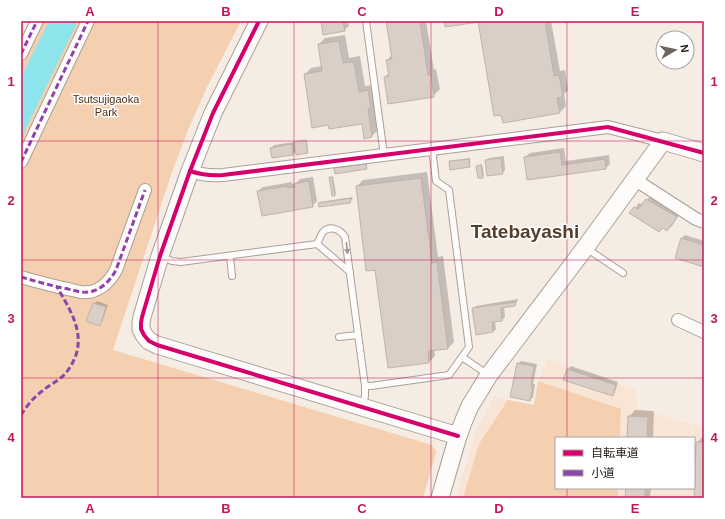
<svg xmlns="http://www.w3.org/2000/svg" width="725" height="519" font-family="Arial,'Noto Sans JP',sans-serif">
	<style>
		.built { fill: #f9e5d5; fill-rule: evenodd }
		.green { fill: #f4d0b0 }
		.water { fill: #8de4ea }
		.shadow { fill: #0003 }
		.building { fill: #d9cfc7; stroke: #beb4ac }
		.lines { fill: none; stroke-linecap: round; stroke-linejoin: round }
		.lane-casing { stroke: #a9a098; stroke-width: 8 }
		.street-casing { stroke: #a9a098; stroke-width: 14 }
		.secondary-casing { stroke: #a9a098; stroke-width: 19 }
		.lane { stroke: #fefcfb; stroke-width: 6 }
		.street { stroke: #fefcfb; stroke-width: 12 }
		.secondary { stroke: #fefcfb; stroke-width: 17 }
		.quiet { stroke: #8e44ad; stroke-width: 3; stroke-dasharray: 6 3; stroke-linecap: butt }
		.cycleway-casing { stroke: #fff; stroke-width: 6 }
		.cycleway { stroke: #d6006c; stroke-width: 4 }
		.oneway { fill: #9c9792 }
		.grid { fill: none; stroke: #c2185b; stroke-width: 1; stroke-opacity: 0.55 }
		.labels { text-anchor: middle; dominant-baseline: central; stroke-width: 3; stroke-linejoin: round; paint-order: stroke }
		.park-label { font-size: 11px; fill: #4d3015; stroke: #fff }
		.town-label { font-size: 19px; font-weight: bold; fill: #553d29; stroke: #fff }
		.neatline { fill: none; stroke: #c2185b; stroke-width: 1.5 }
		.grid-label { font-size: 13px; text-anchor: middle; font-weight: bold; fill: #c2185b }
	</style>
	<rect width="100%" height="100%" fill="#f5ece4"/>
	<path class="built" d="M547 359 636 390 637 408 704 428V498H456L476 431 494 396 508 400 534 405 538 381ZM556 438H694V488H556Z"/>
	<g class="green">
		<path d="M30 21H241L207 87 188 130 171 175 113 350 432 445 436 452 423 498H21V39Z"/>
		<path d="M538 381 621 409 620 438H556V488H618V498H463L479 444 508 400 534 405Z"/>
	</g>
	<path class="water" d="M49 21H78L21 139V77Z"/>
	<g class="shadow">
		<path d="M322 21H348L349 26 344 30Z"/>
		<path d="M387 21H426L434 70 436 69 440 89 433 96 385 77 389 73 387 60 392 55Z"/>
		<path d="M480 21H551L560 71 565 70 568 90 564 94 566 106 560 112Z"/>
		<path d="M345 35 349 58 360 56 365 86 374 85 376 101 374 104 378 130 372 136 363 123 305 74 311 68 322 66 319 44 325 38Z"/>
		<path d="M307 140 308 151 307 152 296 150 293 154 271 148 274 145 294 142V143L296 141Z"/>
		<path d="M564 148 566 161 609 155 610 164 606 168 528 179 525 157 530 153Z"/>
		<path d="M504 156 505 170 502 173 486 161 489 158Z"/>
		<path d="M470 158V165L469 166 450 162 451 161Z"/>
		<path d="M367 163V167L366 168 336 169 337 167Z"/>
		<path d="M482 164 484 175 483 177 477 166 479 165Z"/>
		<path d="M427 172 438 257 443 256 454 342 448 348 434 349 435 356 429 362 376 269 357 186 363 180Z"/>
		<path d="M333 176 336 194 335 195 330 178Z"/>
		<path d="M313 177 317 201 312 206 258 191 263 187 292 182V184L296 183 300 179Z"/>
		<path d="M651 195 681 212 672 226 667 230 635 208 639 203 643 205Z"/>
		<path d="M353 197 350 202 319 204 320 202Z"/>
		<path d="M685 235 704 241V266L682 238Z"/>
		<path d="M518 299 517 302 514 305 504 306 505 317 502 320 495 321 496 329 493 332 473 309 476 306Z"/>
		<path d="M97 301 108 305 102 322 99 324 94 304Z"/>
		<path d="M521 361 537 364 533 384H535L533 397 530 400 518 364Z"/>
		<path d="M571 366 618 382 615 392 612 395 565 379 568 369Z"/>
		<path d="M635 410 654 411 653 438H628L629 417Z"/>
		<path d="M703 436H704V498H695V488H694V476H696L697 443Z"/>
		<path d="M627 488H651L650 498H626Z"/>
	</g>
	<g class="building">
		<path d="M321 21H343L345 31 323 35Z"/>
		<path d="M386 21H420L428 75H431L434 97 388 104 384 77 389 76 386 60 392 59Z"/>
		<path d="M444 21H478L479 22 445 27Z"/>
		<path d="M478 21H545L554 76 559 75 563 97 557 98 560 113 503 123 501 115 494 116Z"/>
		<path d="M339 41 343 63 354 62 359 92 368 90 371 108 368 109 372 137 364 139 362 124 329 129 328 125 312 128 304 74 322 71 318 44Z"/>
		<path d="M306 140 308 153 296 155 294 142Z"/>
		<path d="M292 144 293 155 272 158 270 148Z"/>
		<path d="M560 152 562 165 605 159 606 169 527 180 524 157Z"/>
		<path d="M501 158 503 174 487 176 485 160Z"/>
		<path d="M469 159 470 167 450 170 449 161Z"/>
		<path d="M366 164 367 169 335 174 334 168Z"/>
		<path d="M481 165 483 178H478L476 166Z"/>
		<path d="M329 177H332L335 196H332Z"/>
		<path d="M421 178 432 263 437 262 448 349 428 351 429 363 388 368 375 270 366 271 356 186Z"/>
		<path d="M309 181 313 207 262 216 257 191 287 186 288 188 295 187 294 184Z"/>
		<path d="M352 198 350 203 319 207 318 203Z"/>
		<path d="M646 199 677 217 667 231 663 228 659 232 629 213 634 207 638 209Z"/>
		<path d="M681 238 704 245V267L675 258Z"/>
		<path d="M516 302 515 306 501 308 502 321 492 322 493 332 476 335 472 308Z"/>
		<path d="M93 303 106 307 100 326 86 321Z"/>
		<path d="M517 363 534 366 531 386 533 387 530 401 510 397Z"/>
		<path d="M567 369 616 385 613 396 563 380Z"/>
		<path d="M628 416 648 417 647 438H627Z"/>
		<path d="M696 442H704V498H694Z"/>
		<path d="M694 479H695L694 489 671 488H694Z"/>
		<path d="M626 488H645V498H625Z"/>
	</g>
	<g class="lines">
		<g class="lane-casing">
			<g id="lane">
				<path d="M366 21 384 155"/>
				<path d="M317 244C319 240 320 236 323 232 330 225 340 229 345 237L365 386V396L363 406"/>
				<path d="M586 248 623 273"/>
				<path d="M230 256 232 276"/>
				<path d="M162 257 172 261 181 262 317 244 350 272"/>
				<path d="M339 337 358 335"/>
				<path d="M462 357 487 374"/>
				<path d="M365 386H371L449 375 469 347 449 190 436 181 432 149"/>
			</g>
		</g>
		<g class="street-casing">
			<g id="street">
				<path d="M21 54 37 21"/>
				<path d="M21 162 88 21"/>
				<path d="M190 171C202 175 211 176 223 175L608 127 663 141"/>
				<path d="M634 179 696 219 704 222"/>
				<path d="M21 277C35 281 49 285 63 288 69 289 75 291 81 292 97 294 109 283 116 270L145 190"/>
				<path d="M678 320 704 332"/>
			</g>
		</g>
		<g class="secondary-casing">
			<g id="secondary">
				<path d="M259 21 213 113 190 171 160 256 142 317 141 323V329L144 335 149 341 157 345 458 436"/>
				<path d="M440 498 458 436 464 420 470 406 489 375 585 248 663 141 704 153"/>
			</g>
		</g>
		<use href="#lane" class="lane"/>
		<use href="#street" class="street"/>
		<use href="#secondary" class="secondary"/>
		<g class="quiet">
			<path d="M21 54 37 21"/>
			<path d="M21 162 88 21"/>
			<path d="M21 277C35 281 49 285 63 288 69 289 75 291 81 292 97 294 109 283 116 270L145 190"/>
			<path d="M21 415C26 407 33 398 41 392 48 386 56 382 63 376 69 370 73 363 76 355 84 330 69 308 57 287"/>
		</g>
		<g class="cycleway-casing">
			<g id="cycleway">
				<path d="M259 21 213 113 190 171 160 256 142 317 141 323V329L144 335 149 341 157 345 458 436"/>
				<path d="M190 171C202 175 211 176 223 175L608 127 704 153"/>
			</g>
		</g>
		<use href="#cycleway" class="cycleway"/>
	</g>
	<defs><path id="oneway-solid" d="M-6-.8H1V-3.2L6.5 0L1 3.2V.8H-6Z"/></defs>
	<use class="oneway" href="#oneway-solid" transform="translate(347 248) rotate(83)"/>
	<path class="grid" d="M158 21V498M294 21V498M431 21V498M567 21V438M21 141H704M21 260H704M21 378H704M567 488V498"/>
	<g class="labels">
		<g class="park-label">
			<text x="106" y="99">Tsutsujigaoka<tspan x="106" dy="13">Park</tspan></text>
		</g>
		<g class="town-label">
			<text x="525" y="231">Tatebayashi</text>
		</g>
	</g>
	<rect width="725" height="519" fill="none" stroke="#ffffff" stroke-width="44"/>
	<rect x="555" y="437" width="140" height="52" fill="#ffffff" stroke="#a8a4a0"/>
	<rect x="563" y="450" width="20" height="6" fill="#d6006c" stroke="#a8a4a0"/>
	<text x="591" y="457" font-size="12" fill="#251b12">自転車道</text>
	<rect x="563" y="470" width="20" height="6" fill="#8e44ad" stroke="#a8a4a0"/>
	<text x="591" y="477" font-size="12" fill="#251b12">小道</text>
	<g transform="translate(675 50) rotate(81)"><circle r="19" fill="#ffffff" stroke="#a8a4a0"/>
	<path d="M0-3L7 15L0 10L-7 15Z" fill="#6e645c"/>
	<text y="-6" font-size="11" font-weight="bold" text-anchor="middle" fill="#251b12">N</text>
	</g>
	<rect x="22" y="22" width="681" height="475" class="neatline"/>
	<g class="grid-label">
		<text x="90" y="16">A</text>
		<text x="226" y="16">B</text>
		<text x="362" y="16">C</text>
		<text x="499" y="16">D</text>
		<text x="635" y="16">E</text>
		<text x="11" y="86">1</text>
		<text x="714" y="86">1</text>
		<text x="11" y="205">2</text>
		<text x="714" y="205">2</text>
		<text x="11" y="323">3</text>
		<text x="714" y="323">3</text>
		<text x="11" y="442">4</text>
		<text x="714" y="442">4</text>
		<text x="90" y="513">A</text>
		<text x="226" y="513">B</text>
		<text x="362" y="513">C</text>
		<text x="499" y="513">D</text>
		<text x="635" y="513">E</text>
	</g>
</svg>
